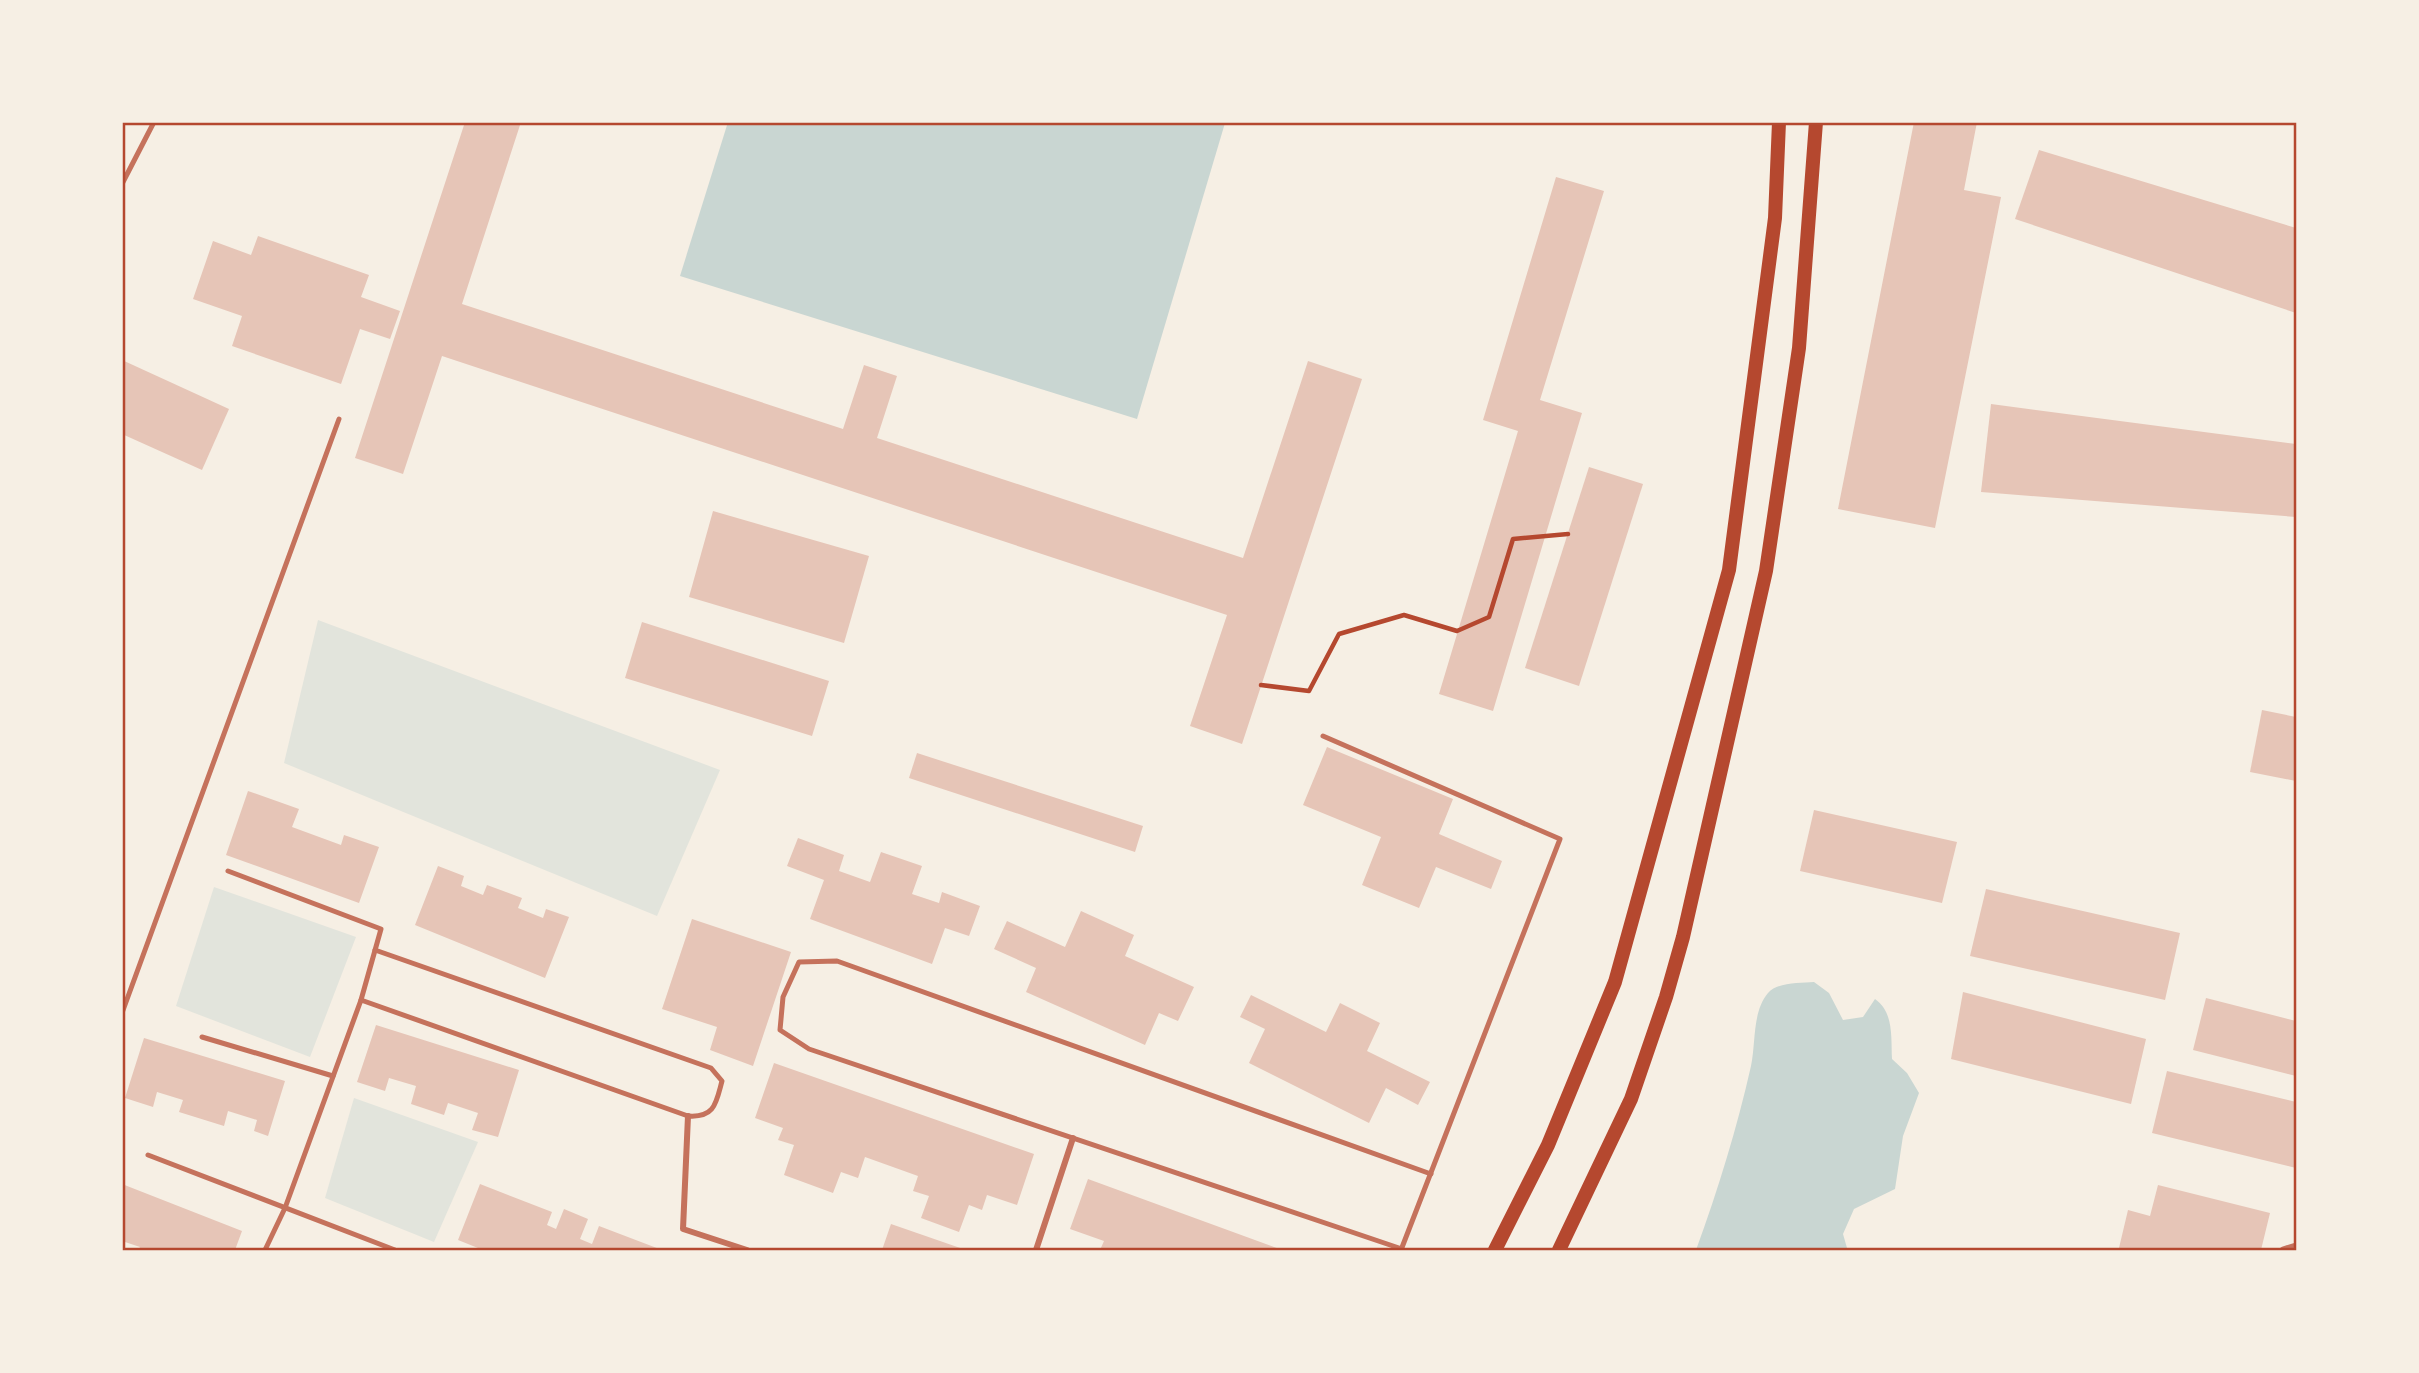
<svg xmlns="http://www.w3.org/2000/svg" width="2419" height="1373" font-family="'Roboto Condensed',sans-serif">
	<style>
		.green { fill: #e2e4dc }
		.water { fill: #c9d6d2 }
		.building { fill: #e6c5b7 }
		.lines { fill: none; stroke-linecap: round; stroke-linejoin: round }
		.path { stroke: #b5482f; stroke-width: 4.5 }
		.service { stroke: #c5725c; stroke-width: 5 }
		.pedestrian { stroke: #c5725c; stroke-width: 6 }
		.minor { stroke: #c5725c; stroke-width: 7 }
		.secondary { stroke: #b5482f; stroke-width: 14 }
		.neatline { fill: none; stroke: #b5482f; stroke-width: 2.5 }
	</style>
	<rect width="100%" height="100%" fill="#f6efe4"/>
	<g class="green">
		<path d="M318 620 720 770 657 916 284 763Z"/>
		<path d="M214 887 356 937 310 1057 176 1006Z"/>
		<path d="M354 1098 478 1142 434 1242 325 1198Z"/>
	</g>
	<g class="water">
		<path d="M728 122 1225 123 1137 419 680 276Z"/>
		<path d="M1814 982 1829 993 1843 1020 1863 1017 1875 999C1894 1012 1891 1038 1892 1059L1907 1073 1919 1093 1903 1136 1895 1189 1854 1209 1843 1234 1847 1248 1843 1250H1696C1718 1190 1737 1128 1751 1066 1756 1043 1752 1012 1768 993 1778 982 1800 983 1814 982Z"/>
	</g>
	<g class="building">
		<path d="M465 122H521L462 304 843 429 864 365 897 376 877 438 1243 558 1308 361 1362 379 1242 744 1190 726 1227 615 442 356 403 474 355 458Z"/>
		<path d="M1914 122H1977L1964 190 2001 197 1935 528 1838 509Z"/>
		<path d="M2039 150 2296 228V313L2015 219Z"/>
		<path d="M1556 177 1604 191 1540 400 1582 413 1493 711 1439 694 1518 431 1483 420Z"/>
		<path d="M258 236 369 275 361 297 400 311 390 339 360 329 341 384 232 346 242 316 193 299 213 241 251 255Z"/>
		<path d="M122 360 229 409 202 470 122 434Z"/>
		<path d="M1991 404 2296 444V517L1981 492Z"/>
		<path d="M1589 467 1643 484 1579 686 1525 668Z"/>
		<path d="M713 511 869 556 844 643 689 597Z"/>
		<path d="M642 622 829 681 812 736 625 678Z"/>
		<path d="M2262 710 2296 717V781L2250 772Z"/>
		<path d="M1327 747 1453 799 1439 834 1502 861 1491 889 1436 867 1419 908 1362 885 1381 837 1303 805Z"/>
		<path d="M917 753 1143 826 1135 852 909 778Z"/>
		<path d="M248 791 299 809 292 827 341 845 344 835 379 847 359 903 226 855Z"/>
		<path d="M1814 810 1957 842 1942 903 1800 871Z"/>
		<path d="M798 838 844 855 839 871 870 882 881 852 922 866 912 894 939 903 942 892 980 906 969 936 945 928 932 964 810 919 824 880 787 866Z"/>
		<path d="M438 866 464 876 461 886 483 895 487 885 522 898 518 908 543 918 546 909 569 917 545 978 415 925Z"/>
		<path d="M1986 889 2180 933 2165 1000 1970 956Z"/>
		<path d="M1081 911 1134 935 1125 956 1194 987 1178 1021 1159 1013 1145 1045 1026 992 1036 968 994 949 1007 921 1065 947Z"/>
		<path d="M692 919 791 952 753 1066 710 1050 717 1027 662 1009Z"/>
		<path d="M1963 992 2146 1039 2131 1104 1951 1059Z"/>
		<path d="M1251 995 1326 1032 1340 1003 1380 1023 1367 1051 1430 1082 1418 1105 1386 1088 1369 1123 1249 1063 1265 1029 1240 1017Z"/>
		<path d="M2206 998 2296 1021V1076L2193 1050Z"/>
		<path d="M376 1025 519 1070 498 1137 472 1130 478 1113 448 1103 444 1115 411 1104 416 1086 389 1078 385 1091 357 1082Z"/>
		<path d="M144 1038 285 1081 268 1136 254 1131 257 1120 228 1111 224 1126 179 1112 183 1100 157 1092 153 1107 125 1098Z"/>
		<path d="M774 1063 1034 1154 1017 1205 987 1195 982 1210 969 1205 959 1232 921 1218 929 1196 913 1191 918 1176 865 1157 858 1178 841 1172 833 1193 784 1175 794 1145 778 1140 783 1128 755 1118Z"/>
		<path d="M2167 1071 2296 1102V1168L2152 1133Z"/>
		<path d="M1088 1179 1282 1250H1100L1104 1241 1070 1229Z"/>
		<path d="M122 1184 242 1231 235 1250H138L140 1247 122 1241Z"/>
		<path d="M480 1184 552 1212 547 1225 556 1229 564 1209 588 1219 580 1239 592 1244 599 1226 662 1250H483L458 1240Z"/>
		<path d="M2158 1185 2270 1213 2261 1250H2128L2119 1248 2128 1210 2150 1216Z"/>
		<path d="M891 1224 966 1250H882Z"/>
	</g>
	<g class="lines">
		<path class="path" d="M1261 685 1309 691 1339 634 1404 615 1457 631 1489 617 1513 539 1568 534"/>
		<g class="service">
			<path d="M122 184 154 122"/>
			<path d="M1323 736 1560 839 1401 1250"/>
			<path d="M228 871 381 929 361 1000"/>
			<path d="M122 1013 339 419"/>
			<path d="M202 1037 333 1076"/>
			<path d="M148 1155 395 1250"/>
			<path d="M1402 1249 809 1049 780 1030 783 997 799 962 837 961 1431 1174"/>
			<path d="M265 1250 285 1208 361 1000 688 1116C715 1118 716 1103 722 1081L711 1068 375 950"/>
		</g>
		<g class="pedestrian">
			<path d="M688 1116 683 1229 747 1250"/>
			<path d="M1036 1250 1073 1138"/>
		</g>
		<path class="minor" d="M2283 1250 2296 1246"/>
		<g class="secondary">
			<path d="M1495 1250 1548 1145 1615 982 1729 570 1775 218 1779 122"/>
			<path d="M1559 1250 1631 1099 1666 997 1683 937 1766 571 1799 348 1816 122"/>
		</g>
	</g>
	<rect width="2419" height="1373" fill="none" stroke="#f6efe4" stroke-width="248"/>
	<rect x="124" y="124" width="2171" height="1125" class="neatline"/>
</svg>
